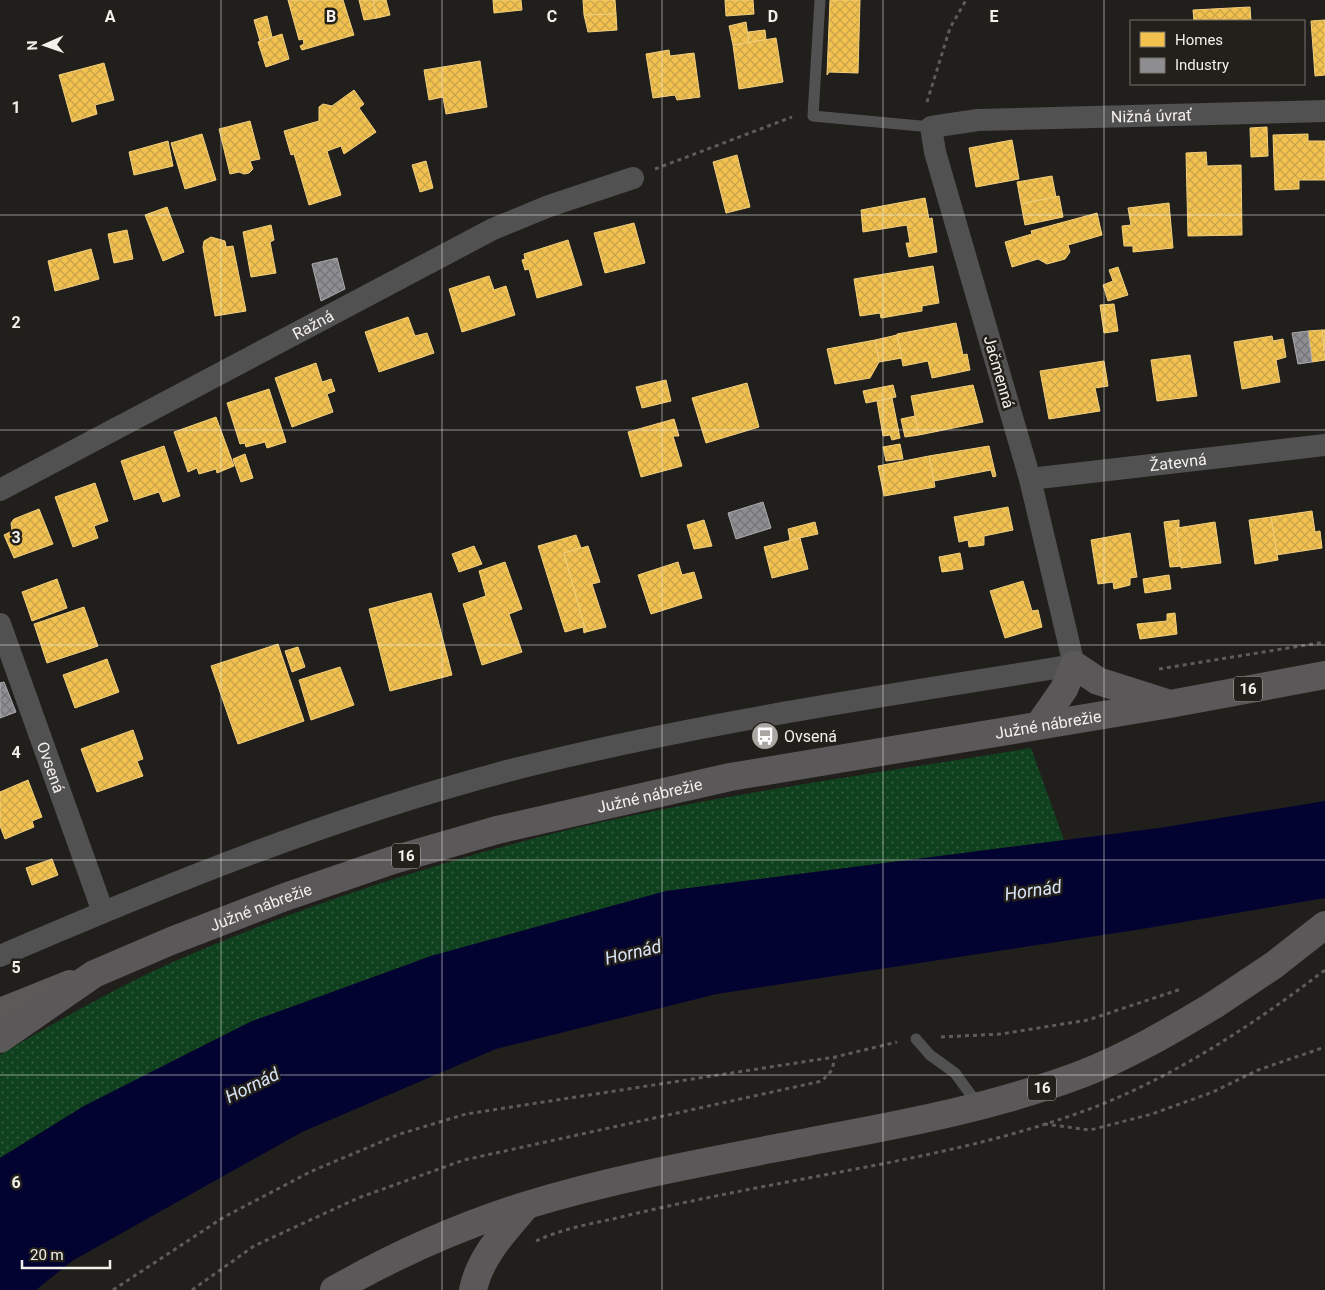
<svg xmlns="http://www.w3.org/2000/svg" width="1325" height="1290" font-family="Roboto,sans-serif">
	<style>
		.grass { fill: url(#grass-dots) }
		.water { fill: #030332 }
		.homes { fill: url(#homes-cross-hatch); stroke: #f2cf7d }
		.industry { fill: url(#industry-cross-hatch); stroke: #acabad }
		.lines { fill: none; stroke-linecap: round; stroke-linejoin: round }
		.path { stroke: #5d5c5b; stroke-width: 3; stroke-dasharray: 4 4; stroke-linecap: butt }
		.service { stroke: #525151; stroke-width: 11 }
		.minor { stroke: #525151; stroke-width: 22 }
		.primary { stroke: #5c5a59; stroke-width: 28 }
		.trunk { stroke: #5a5858; stroke-width: 28 }
		.trunk-bridge { stroke: #5a5858; stroke-width: 28 }
		.grid { fill: none; stroke: #f3f0ec; stroke-width: 1; stroke-opacity: 0.55 }
		.labels { text-anchor: middle; dominant-baseline: central; stroke-width: 5; stroke-linejoin: round; paint-order: stroke }
		.shield { fill: #231f1a; stroke: #b5b1ad; stroke-width: 1 }
		.shield-label { font-size: 15px; font-weight: bold; fill: #f3f0ec }
		.street-label { font-size: 16px; fill: #f3f0ec; stroke: #231f1a }
		.poi-label { font-size: 16px; fill: #f3f0ec; stroke: #231f1a; text-anchor: start }
		.water-label { font-size: 18px; font-style: italic; fill: #d8e5f7; stroke: #231f1a }
		.grid-label { font-size: 16px; text-anchor: middle; font-weight: bold; fill: #f3f0ec; stroke: #231f1a; stroke-width: 5; stroke-linejoin: round; paint-order: stroke }
	</style>
	<defs>
		<pattern id="grass-dots" width="8" height="8" patternUnits="userSpaceOnUse" patternTransform="scale(1.25)"><rect width="8" height="8" fill="#0f411e"/><path d="M2 2h.1M6 6h.1" fill="none" stroke="#325d3f" stroke-width="1.8" stroke-linecap="round"/></pattern>
		<pattern id="homes-cross-hatch" width="8" height="8" patternUnits="userSpaceOnUse" patternTransform="scale(1.25)"><rect width="8" height="8" fill="#f2c14e"/><path d="M0 0l8 8M0 8l8-8" fill="none" stroke="#c8a34c"/></pattern>
		<pattern id="industry-cross-hatch" width="8" height="8" patternUnits="userSpaceOnUse" patternTransform="scale(1.25)"><rect width="8" height="8" fill="#8d8d92"/><path d="M0 0l8 8M0 8l8-8" fill="none" stroke="#757578"/></pattern>
	</defs>
	<rect width="100%" height="100%" fill="#211f1c"/>
	<path class="grass" d="M1031 748 1064 840 666 891 431 956 250 1022 84 1106 0 1158V1055C56 1022 113 989 173 962 287 912 407 872 528 840 693 797 863 776 1031 748Z"/>
	<path class="water" d="M1325 801V898L1142 929 717 994 496 1049 302 1132 72 1261 36 1290H0V1158L84 1106 250 1022 431 956 666 891 1159 828Z"/>
	<g class="homes">
		<path d="M288 0H343L354 35 302 50 300 46 304 44 303 39 299 40Z"/>
		<path d="M359 0H373L377 18 364 20Z"/>
		<path d="M373 0H386L390 15 377 18Z"/>
		<path d="M493 0H521L522 10 494 13Z"/>
		<path d="M583 0H615L616 14 584 15Z"/>
		<path d="M725 0H753L754 14 726 16Z"/>
		<path d="M830 0H860L858 73 829 72 827 75Z"/>
		<path d="M1250 7 1251 21H1194L1193 10Z"/>
		<path d="M616 14 617 30 588 32 584 15Z"/>
		<path d="M267 16 272 37 260 41 254 20Z"/>
		<path d="M1325 20V75L1315 76 1311 21Z"/>
		<path d="M746 22 749 43 733 45 729 26Z"/>
		<path d="M765 30 766 40 749 43 748 32Z"/>
		<path d="M282 34 289 59 266 67 258 42Z"/>
		<path d="M776 38 783 82 739 89 733 45Z"/>
		<path d="M669 50 670 56 694 53 700 97 677 100 675 95 653 98 646 54Z"/>
		<path d="M480 61 487 107 446 114 443 97 429 100 424 70Z"/>
		<path d="M104 63 114 100 95 105 97 114 72 122 59 75Z"/>
		<path d="M354 90 364 104 359 108 376 132 344 154 341 146 327 151 341 195 309 205 294 154 291 155 284 131 319 121V107L323 104 332 106Z"/>
		<path d="M250 121 260 159 250 161 253 169 249 173 244 174 239 172 230 174 219 129Z"/>
		<path d="M1267 127 1268 156 1251 157 1250 128Z"/>
		<path d="M202 134 216 180 185 189 171 143Z"/>
		<path d="M1308 134V141H1325V180H1299V189L1275 190 1273 135Z"/>
		<path d="M1012 140 1019 179 976 187 969 148Z"/>
		<path d="M168 141 173 166 134 175 129 152Z"/>
		<path d="M1206 152 1207 166 1241 165 1242 235 1188 236 1186 153Z"/>
		<path d="M737 155 750 207 726 213 713 162Z"/>
		<path d="M426 161 433 188 420 192 412 165Z"/>
		<path d="M1052 176 1056 197 1021 204 1017 182Z"/>
		<path d="M1059 196 1063 217 1025 225 1021 204Z"/>
		<path d="M925 198 929 219 932 218 937 252 909 257 906 243H910L907 225 863 232 861 210Z"/>
		<path d="M1169 203 1173 248 1133 252V246H1124L1122 226 1131 225 1128 208Z"/>
		<path d="M167 207 184 252 163 261 145 215Z"/>
		<path d="M1097 213 1102 235 1068 245 1070 252 1065 259 1047 264 1038 259 1012 267 1005 242 1032 234 1031 231Z"/>
		<path d="M634 223 645 263 605 273 594 233Z"/>
		<path d="M271 225 274 240 270 242 276 273 251 277 243 232Z"/>
		<path d="M127 230 133 259 114 263 108 234Z"/>
		<path d="M211 237 225 241 226 247 233 246 246 311 215 316 203 247 204 241Z"/>
		<path d="M568 240 582 285 537 298 529 269 525 270 522 260 525 259 524 254Z"/>
		<path d="M91 249 99 279 55 291 48 261Z"/>
		<path d="M933 266 939 303 922 306V311L881 318 880 313 860 316 854 279Z"/>
		<path d="M1118 267 1128 295 1108 301 1103 285 1113 281 1109 270Z"/>
		<path d="M489 276 494 290 506 286 515 315 462 332 449 289Z"/>
		<path d="M1114 304 1118 331 1104 333 1100 305Z"/>
		<path d="M408 317 415 336 427 333 434 353 379 372 365 332Z"/>
		<path d="M956 323 963 355 967 354 970 370 932 378 928 361 903 366 897 334Z"/>
		<path d="M1322 330H1325V351Z"/>
		<path d="M1322 330 1325 360 1312 362 1308 331Z"/>
		<path d="M897 335 902 358 879 362 875 340Z"/>
		<path d="M1272 336 1273 341 1283 339 1286 357 1276 360 1280 382 1242 389 1234 342Z"/>
		<path d="M875 340 879 362 870 378 835 384 827 349Z"/>
		<path d="M1190 355 1197 396 1157 401 1151 360Z"/>
		<path d="M1104 361 1108 386 1095 388 1100 411 1049 419 1040 371Z"/>
		<path d="M316 363 322 382 331 379 335 391 327 394 333 412 292 427 275 378Z"/>
		<path d="M666 380 671 401 642 408 636 387Z"/>
		<path d="M747 383 759 427 706 443 692 398Z"/>
		<path d="M893 385 896 397 866 403 863 391Z"/>
		<path d="M973 385 983 422 919 435 911 396Z"/>
		<path d="M269 389 286 442 267 448 265 442 246 447 245 443 240 444 227 403Z"/>
		<path d="M892 398 900 438 892 440 890 435 883 436 877 401Z"/>
		<path d="M915 416 919 435 905 437 901 419Z"/>
		<path d="M216 417 234 466 217 473 216 469 199 474 197 468 188 472 174 432Z"/>
		<path d="M674 419 679 436H673L682 466 641 477 628 432Z"/>
		<path d="M900 444 903 459 886 461 883 447Z"/>
		<path d="M164 446 180 496 163 502 159 492 134 500 121 461Z"/>
		<path d="M989 446 996 476 993 477 991 470 934 481 929 456Z"/>
		<path d="M245 454 253 478 241 482 233 459Z"/>
		<path d="M929 456 935 487 884 496 878 466Z"/>
		<path d="M95 483 108 521 94 526 98 538 73 547 55 497Z"/>
		<path d="M1008 507 1013 530 984 536V545L969 547 968 540 959 542 954 517Z"/>
		<path d="M39 509 53 544 14 558 4 535 12 531 11 523 14 519Z"/>
		<path d="M1312 511 1315 532 1320 531 1322 548 1276 555 1271 517Z"/>
		<path d="M1271 517 1278 560 1255 564 1249 520Z"/>
		<path d="M704 520 712 546 694 549 687 525Z"/>
		<path d="M1179 520V528H1177L1182 566 1170 567 1164 522Z"/>
		<path d="M815 522 818 534 790 540 788 529Z"/>
		<path d="M1215 522 1221 563 1181 568 1177 528Z"/>
		<path d="M1130 533 1137 577 1130 578V585L1114 589 1113 582 1098 584 1091 540Z"/>
		<path d="M576 535 581 548 564 553 586 632 584 633 583 627 565 632 538 546Z"/>
		<path d="M800 538 808 569 772 578 764 547Z"/>
		<path d="M474 546 482 564 459 572 452 554Z"/>
		<path d="M588 546 600 582 592 584 606 627 586 632 564 553Z"/>
		<path d="M960 553 963 569 942 572 939 557Z"/>
		<path d="M505 562 522 609 509 614 522 652 482 665 463 604 486 596 479 571Z"/>
		<path d="M678 562 682 575 694 572 702 598 651 614 638 575Z"/>
		<path d="M1169 575 1171 589 1145 593 1143 579Z"/>
		<path d="M57 579 67 608 32 621 22 592Z"/>
		<path d="M1023 581 1032 611 1038 610 1042 627 1005 638 990 591Z"/>
		<path d="M431 593 452 675 390 691 369 609Z"/>
		<path d="M84 607 98 646 47 663 34 624Z"/>
		<path d="M1175 613 1177 634 1140 639 1137 624 1167 621V614Z"/>
		<path d="M278 644 304 721 238 744 211 666Z"/>
		<path d="M298 647 305 667 292 672 285 651Z"/>
		<path d="M107 659 119 692 75 708 63 675Z"/>
		<path d="M340 667 354 705 311 720 299 680Z"/>
		<path d="M133 730 143 759 137 761 143 776 97 792 81 749Z"/>
		<path d="M28 780 42 817 32 821 34 827 5 839 0 826V792Z"/>
		<path d="M52 859 58 875 32 885 26 868Z"/>
	</g>
	<g class="industry">
		<path d="M337 258 345 289 321 301 312 264Z"/>
		<path d="M1308 331 1312 362 1298 364 1292 333Z"/>
		<path d="M763 502 771 528 736 539 728 513Z"/>
		<path d="M4 682 16 712 0 718V683Z"/>
	</g>
	<g class="lines">
		<g class="path">
			<path d="M927 102 950 28 966 0"/>
			<path d="M655 169 792 117"/>
			<path d="M1159 669 1325 642"/>
			<path d="M941 1037 1001 1034 1088 1020 1181 989"/>
			<path d="M1044 1124 1090 1130 1152 1114 1213 1092 1258 1070 1325 1047"/>
			<path d="M536 1241C561 1229 590 1224 617 1218 674 1204 730 1193 787 1182 892 1162 1000 1144 1100 1105 1182 1072 1255 1023 1325 970"/>
			<path d="M113 1290 224 1217 312 1171 400 1134 466 1114 835 1057 897 1042"/>
			<path d="M192 1290 254 1246 358 1198 464 1160 822 1081 832 1070 835 1057"/>
		</g>
		<g class="service">
			<path d="M820 0 813 116 931 127"/>
			<path d="M916 1039 930 1055 955 1073 979 1106"/>
		</g>
		<g class="minor">
			<path id="s1" d="M1030 479 1325 445"/>
			<path id="s2" d="M0 490 493 229 549 206 633 178"/>
			<path id="s3" d="M0 624 103 912"/>
			<path id="s4" d="M0 956C167 884 335 816 511 770 696 723 885 696 1074 665L1030 479 935 152 931 127 978 120 1325 111"/>
		</g>
		<path class="primary" d="M0 1012 70 984"/>
		<g class="trunk">
			<path d="M1039 725 1064 689 1074 665 1098 681 1164 702"/>
			<path id="s5" d="M0 1039 94 974 171 941 285 897 393 860 497 830 730 777 1170 704 1325 675"/>
			<path d="M334 1290C395 1255 460 1226 527 1205 625 1175 727 1158 828 1138 914 1122 1000 1105 1082 1074 1128 1056 1171 1031 1214 1005"/>
			<path d="M473 1290C480 1256 505 1231 526 1206"/>
		</g>
		<path class="trunk-bridge" d="M1214 1005 1274 965 1325 925"/>
	</g>
	<path class="grid" d="M221 0V1290M442 0V1290M662 0V1290M883 0V1290M1104 0V1290M0 215H1325M0 430H1325M0 645H1325M0 860H1325M0 1075H1325"/>
	<defs>
		<g id="bus-disc" transform="scale(1.4375)"><circle r="9.5" fill="#aaa7a3" stroke="#231f1a"/><path d="M-5-6H5V4H4V6H2V4H-2V6H-4V4H-5ZM-3.5-4V0h7V-4ZM-3.5 1.2v1.5H-2V1.2ZM2 1.2v1.5H3.5V1.2Z" fill="#fff"/></g>
	</defs>
	<g fill-rule="evenodd">
		<use href="#bus-disc" x="765" y="736"/>
	</g>
	<g class="labels">
		<g class="shield">
			<rect x="1234" y="676.5" width="28" height="25" rx="4"/>
			<rect x="392" y="843.5" width="28" height="25" rx="4"/>
			<rect x="1028" y="1075.5" width="28" height="25" rx="4"/>
		</g>
		<g class="shield-label">
			<text x="1248" y="689">16</text>
			<text x="406" y="856">16</text>
			<text x="1042" y="1088">16</text>
		</g>
		<g class="street-label">
			<text stroke="none"><textPath href="#s4" startOffset="1895">Nižná úvrať</textPath></text>
			<text stroke="none"><textPath href="#s2" startOffset="354">Ražná</textPath></text>
			<text transform="translate(999 372) rotate(74)">Jačmenná</text>
			<text stroke="none"><textPath href="#s1" startOffset="149">Žatevná</textPath></text>
			<text stroke="none"><textPath href="#s5" startOffset="1104">Južné nábrežie</textPath></text>
			<text stroke="none"><textPath href="#s3" startOffset="152">Ovsená</textPath></text>
			<text stroke="none"><textPath href="#s5" startOffset="699">Južné nábrežie</textPath></text>
			<text stroke="none"><textPath href="#s5" startOffset="294">Južné nábrežie</textPath></text>
		</g>
		<g class="poi-label">
			<text x="784" y="736">Ovsená</text>
		</g>
		<g class="water-label">
			<text transform="translate(1033 890) rotate(-8)">Hornád</text>
			<text transform="translate(633 952) rotate(-13)">Hornád</text>
			<text transform="translate(252 1085) rotate(-26)">Hornád</text>
		</g>
	</g>
	<g class="grid-label">
		<text x="110" y="22">A</text>
		<text x="331" y="22">B</text>
		<text x="552" y="22">C</text>
		<text x="773" y="22">D</text>
		<text x="994" y="22">E</text>
		<text x="16" y="113">1</text>
		<text x="16" y="328">2</text>
		<text x="16" y="543">3</text>
		<text x="16" y="758">4</text>
		<text x="16" y="973">5</text>
		<text x="16" y="1188">6</text>
	</g>
	<rect x="1130" y="20" width="175" height="65" fill="#231f1a" stroke="#76736e"/>
	<rect x="1140" y="32" width="25" height="15" fill="#f2c14e" stroke="#76736e"/>
	<text x="1175" y="45" font-size="15" fill="#f3f0ec">Homes</text>
	<rect x="1140" y="58" width="25" height="15" fill="#8d8d92" stroke="#76736e"/>
	<text x="1175" y="70" font-size="15" fill="#f3f0ec">Industry</text>
	<g transform="translate(45 45) rotate(268)" stroke="#231f1a" stroke-width="4" paint-order="stroke">
	<path d="M0-4L9 19L0 12L-9 19Z" fill="#f3f0ec"/>
	<text y="-8" font-size="14" font-weight="bold" text-anchor="middle" fill="#f3f0ec">N</text>
	</g>
	<path d="M22 1260v8h88v-8" fill="none" stroke="#f3f0ec" stroke-width="2.5"/>
	<text x="30" y="1260" font-size="15" fill="#f3f0ec" stroke="#231f1a" stroke-width="4" paint-order="stroke">20 m</text>
</svg>
